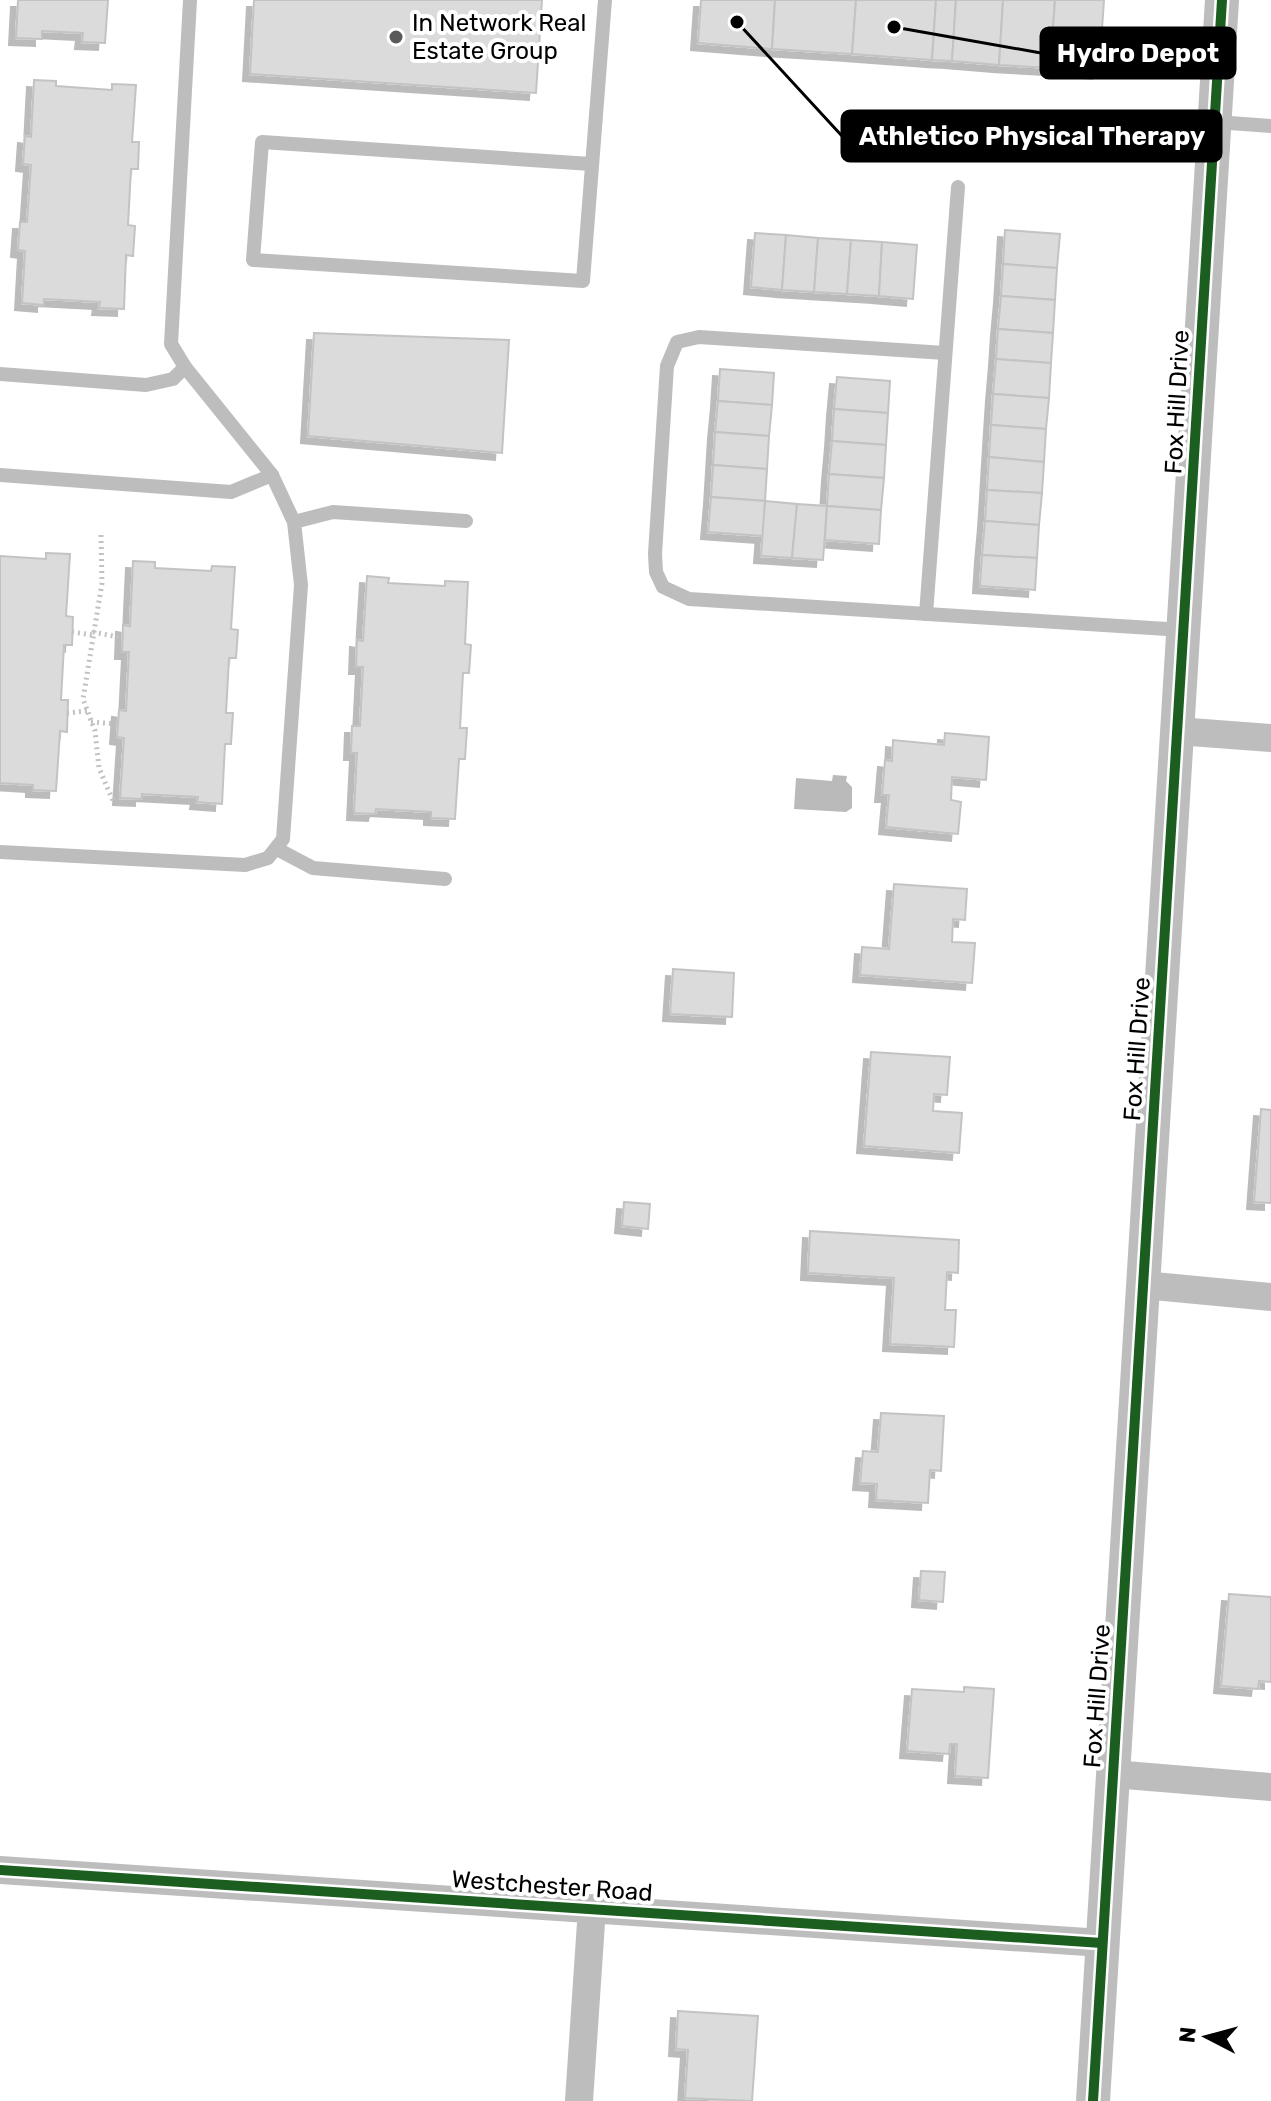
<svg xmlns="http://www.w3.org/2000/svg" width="1271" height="2101" font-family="Rubik,sans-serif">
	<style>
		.water { fill: #bababa }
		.building { fill: #dbdbdb; stroke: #c3c3c3; stroke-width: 2; filter: url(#shadow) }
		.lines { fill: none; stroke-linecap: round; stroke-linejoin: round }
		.path { stroke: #c2c2c2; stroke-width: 5; stroke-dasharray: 2 4; stroke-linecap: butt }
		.service { stroke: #bdbdbd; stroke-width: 14 }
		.minor { stroke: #bdbdbd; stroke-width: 28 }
		.tertiary { stroke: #bdbdbd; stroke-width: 34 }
		.cycleway-casing { stroke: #fff; stroke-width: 15 }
		.cycleway { stroke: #1b5e20; stroke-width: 10 }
		.poi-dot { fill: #595959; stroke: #fff; stroke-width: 3 }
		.labels { text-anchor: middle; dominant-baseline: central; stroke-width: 8; stroke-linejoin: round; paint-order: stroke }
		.poi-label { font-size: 24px; fill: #000; stroke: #fff; text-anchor: start }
		.street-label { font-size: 24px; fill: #000; stroke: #fff }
		.leader { fill: none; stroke: #000; stroke-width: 3 }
		.callout-dot { fill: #000; stroke: #fff; stroke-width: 3 }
		.callout { fill: #000; stroke: #000; stroke-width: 3 }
		.callout-label { font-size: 26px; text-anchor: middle; font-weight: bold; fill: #fff }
	</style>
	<defs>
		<filter id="shadow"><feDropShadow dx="-7" dy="7" stdDeviation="0" flood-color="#0004"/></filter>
	</defs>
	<rect width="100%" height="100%" fill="#fff"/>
	<path class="water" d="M833 775 847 776 846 781 852 787V808L846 812 794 809 796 778 832 781Z"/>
	<g class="building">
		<path d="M18 0H108L105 43 82 42 83 33 42 31V39L16 38Z"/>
		<path d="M254 0H542L536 93 250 74Z"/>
		<path d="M701 0H775L772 49 698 43Z"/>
		<path d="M775 0H856L852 54 772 49Z"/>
		<path d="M856 0H936L932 60 852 54Z"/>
		<path d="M936 0H956L952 61 932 60Z"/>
		<path d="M956 0H1003L999 65 952 61Z"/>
		<path d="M1003 0H1055L1050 68 999 65Z"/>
		<path d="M1055 0H1104L1099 72 1050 68Z"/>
		<path d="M34 80 56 81V86L112 90V84L136 85 132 142H139L138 169H131L128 225 135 226 133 256 126 255 124 309 99 308 100 302 44 299V305L22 303 25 251 18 250 20 222H27L31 165 23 164 25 136 31 137Z"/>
		<path d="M1005 230 1060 234 1057 268 1003 264Z"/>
		<path d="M755 233 786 235 782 290 751 287Z"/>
		<path d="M786 235 818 238 814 292 782 290Z"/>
		<path d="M818 238 851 240 847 294 814 292Z"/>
		<path d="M851 240 882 242 879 296 847 294Z"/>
		<path d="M882 242 917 245 913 299 879 296Z"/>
		<path d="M1003 264 1057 268 1055 300 1001 296Z"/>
		<path d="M1001 296 1055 300 1053 333 998 329Z"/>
		<path d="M998 329 1053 333 1051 363 996 359Z"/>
		<path d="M314 333 509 340 502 453 308 436Z"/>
		<path d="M996 359 1051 363 1049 398 993 394Z"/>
		<path d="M720 369 774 373 772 405 718 401Z"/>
		<path d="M837 377 890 381 888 413 834 409Z"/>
		<path d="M993 394 1049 398 1046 429 991 425Z"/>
		<path d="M718 401 772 405 769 436 715 432Z"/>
		<path d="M834 409 888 413 886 445 832 441Z"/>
		<path d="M991 425 1046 429 1044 462 989 457Z"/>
		<path d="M715 432 769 436 767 469 713 465Z"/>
		<path d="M832 441 886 445 884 478 829 474Z"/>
		<path d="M989 457 1044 462 1042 493 987 490Z"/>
		<path d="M713 465 767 469 765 501 711 497Z"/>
		<path d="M829 474 884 478 881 510 827 506Z"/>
		<path d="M987 490 1042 493 1039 525 985 521Z"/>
		<path d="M711 497 765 501 763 536 708 532Z"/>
		<path d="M765 501 797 504 792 558 761 556Z"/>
		<path d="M797 504 827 506 823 560 792 558Z"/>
		<path d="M827 506 881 510 879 544 825 540Z"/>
		<path d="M985 521 1039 525 1037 558 982 555Z"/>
		<path d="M46 553 70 554 66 616 73 617 72 645H64L61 700H68L67 732 60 731 56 791 33 790V785L0 783V556L46 559Z"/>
		<path d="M982 555 1037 558 1035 590 980 586Z"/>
		<path d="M133 561 155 562V568L211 571 212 566 235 567 231 629 238 630 236 658H229L226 713H233L231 744H225L222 804 197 802 198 797 142 794V799L120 798 124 738 117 737 119 710 126 711 129 652H122L123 625 130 626Z"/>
		<path d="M367 576 389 578 388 583 445 586V581L468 582 465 644 471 645 469 673H463L460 728H467L465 759H459L455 819 431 818V812L376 809 375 814 354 813 357 753H351L352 726H360L363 667H356L357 640 363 641Z"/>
		<path d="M945 733 989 737 986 780 952 777 951 800 961 802 958 834 886 827 889 795H882L885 760 892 761 893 740 944 745Z"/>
		<path d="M894 884 967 889 965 920 953 919 952 942 975 943 972 983 860 975 862 947 889 949Z"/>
		<path d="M673 969 734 973 732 1017 670 1014Z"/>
		<path d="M871 1052 950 1057 947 1095 934 1094 933 1111 962 1113 959 1153 864 1146Z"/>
		<path d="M1261 1109 1271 1110V1203L1254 1202Z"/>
		<path d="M624 1202 650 1204 648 1229 622 1226Z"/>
		<path d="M810 1231 959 1240 958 1273 947 1272 945 1310H956L954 1347 890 1344 894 1278 808 1273Z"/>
		<path d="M881 1413 944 1416 941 1471 930 1470 928 1503 876 1500 877 1484 860 1483 863 1451 878 1452Z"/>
		<path d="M921 1571 945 1572 943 1602 919 1600Z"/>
		<path d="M1229 1594 1271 1597V1682L1259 1681 1258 1689 1221 1686Z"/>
		<path d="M964 1687 994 1689 988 1778 955 1776 957 1744H950L949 1754 907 1751 912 1689 964 1692Z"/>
		<path d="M678 2011 758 2016 752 2101 685 2098 688 2050 676 2049Z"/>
	</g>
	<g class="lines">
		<g class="path">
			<path d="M101 535 102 583 83 699 95 731 99 768 113 801"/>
			<path d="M72 632 93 635"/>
			<path d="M93 632 123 638"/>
			<path d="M67 713 87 711"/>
			<path d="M91 722 118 724"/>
		</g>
		<g class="service">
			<path d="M1216 122 1271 126"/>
			<path d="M591 164 262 142 253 260 583 281 605 0"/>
			<path d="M945 353 699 337 677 342 667 366 655 554 656 572 663 587 689 599 1183 630"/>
			<path d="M0 374 146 385 173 379 185 367"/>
			<path d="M0 475 231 492 272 475"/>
			<path d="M294 522 333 512 466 521"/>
			<path d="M926 614 958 187"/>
			<path d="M277 849 313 868 445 879"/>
			<path d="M0 852 245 865 268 858 283 839 301 585 294 522 272 475 185 367 171 344 190 0"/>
		</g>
		<g class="minor">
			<path d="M1177 731 1271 738"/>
			<path d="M1143 1285 1271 1297"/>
			<path d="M1113 1774 1271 1787"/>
			<path d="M0 1870 1102 1943"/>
			<path d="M579 2101 592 1908"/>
		</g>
		<path class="tertiary" d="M1093 2101 1222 0"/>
		<g class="cycleway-casing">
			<g id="cycleway">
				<path d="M0 1870 1102 1943"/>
				<path d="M1093 2101 1222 0"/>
			</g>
		</g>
		<use href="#cycleway" class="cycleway"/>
	</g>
	<circle class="poi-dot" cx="396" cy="37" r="8"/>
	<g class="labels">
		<g class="poi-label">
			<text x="412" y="23">In Network Real<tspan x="412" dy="28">Estate Group</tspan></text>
		</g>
		<g class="street-label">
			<text transform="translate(1177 402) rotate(-87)">Fox Hill Drive</text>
			<text transform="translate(1137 1049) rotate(-86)">Fox Hill Drive</text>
			<text transform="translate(1097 1696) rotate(-86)">Fox Hill Drive</text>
			<text transform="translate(552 1886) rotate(4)">Westchester Road</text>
		</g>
	</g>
	<path class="leader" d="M894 27L1041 53M737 22L842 136"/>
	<g class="callout-dot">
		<circle cx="894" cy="27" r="8"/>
		<circle cx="737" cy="22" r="8"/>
	</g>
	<g class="callout">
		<rect x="1041" y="28" width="194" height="50" rx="8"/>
		<rect x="842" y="111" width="379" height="50" rx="8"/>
	</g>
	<g class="callout-label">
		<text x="1138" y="62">Hydro Depot</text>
		<text x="1032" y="145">Athletico Physical Therapy</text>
	</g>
	<g transform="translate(1207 2037) rotate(276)" stroke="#ffffff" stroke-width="6" paint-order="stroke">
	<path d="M0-6L14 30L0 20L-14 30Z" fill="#000000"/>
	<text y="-12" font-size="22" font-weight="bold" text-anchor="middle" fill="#000000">N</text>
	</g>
</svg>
